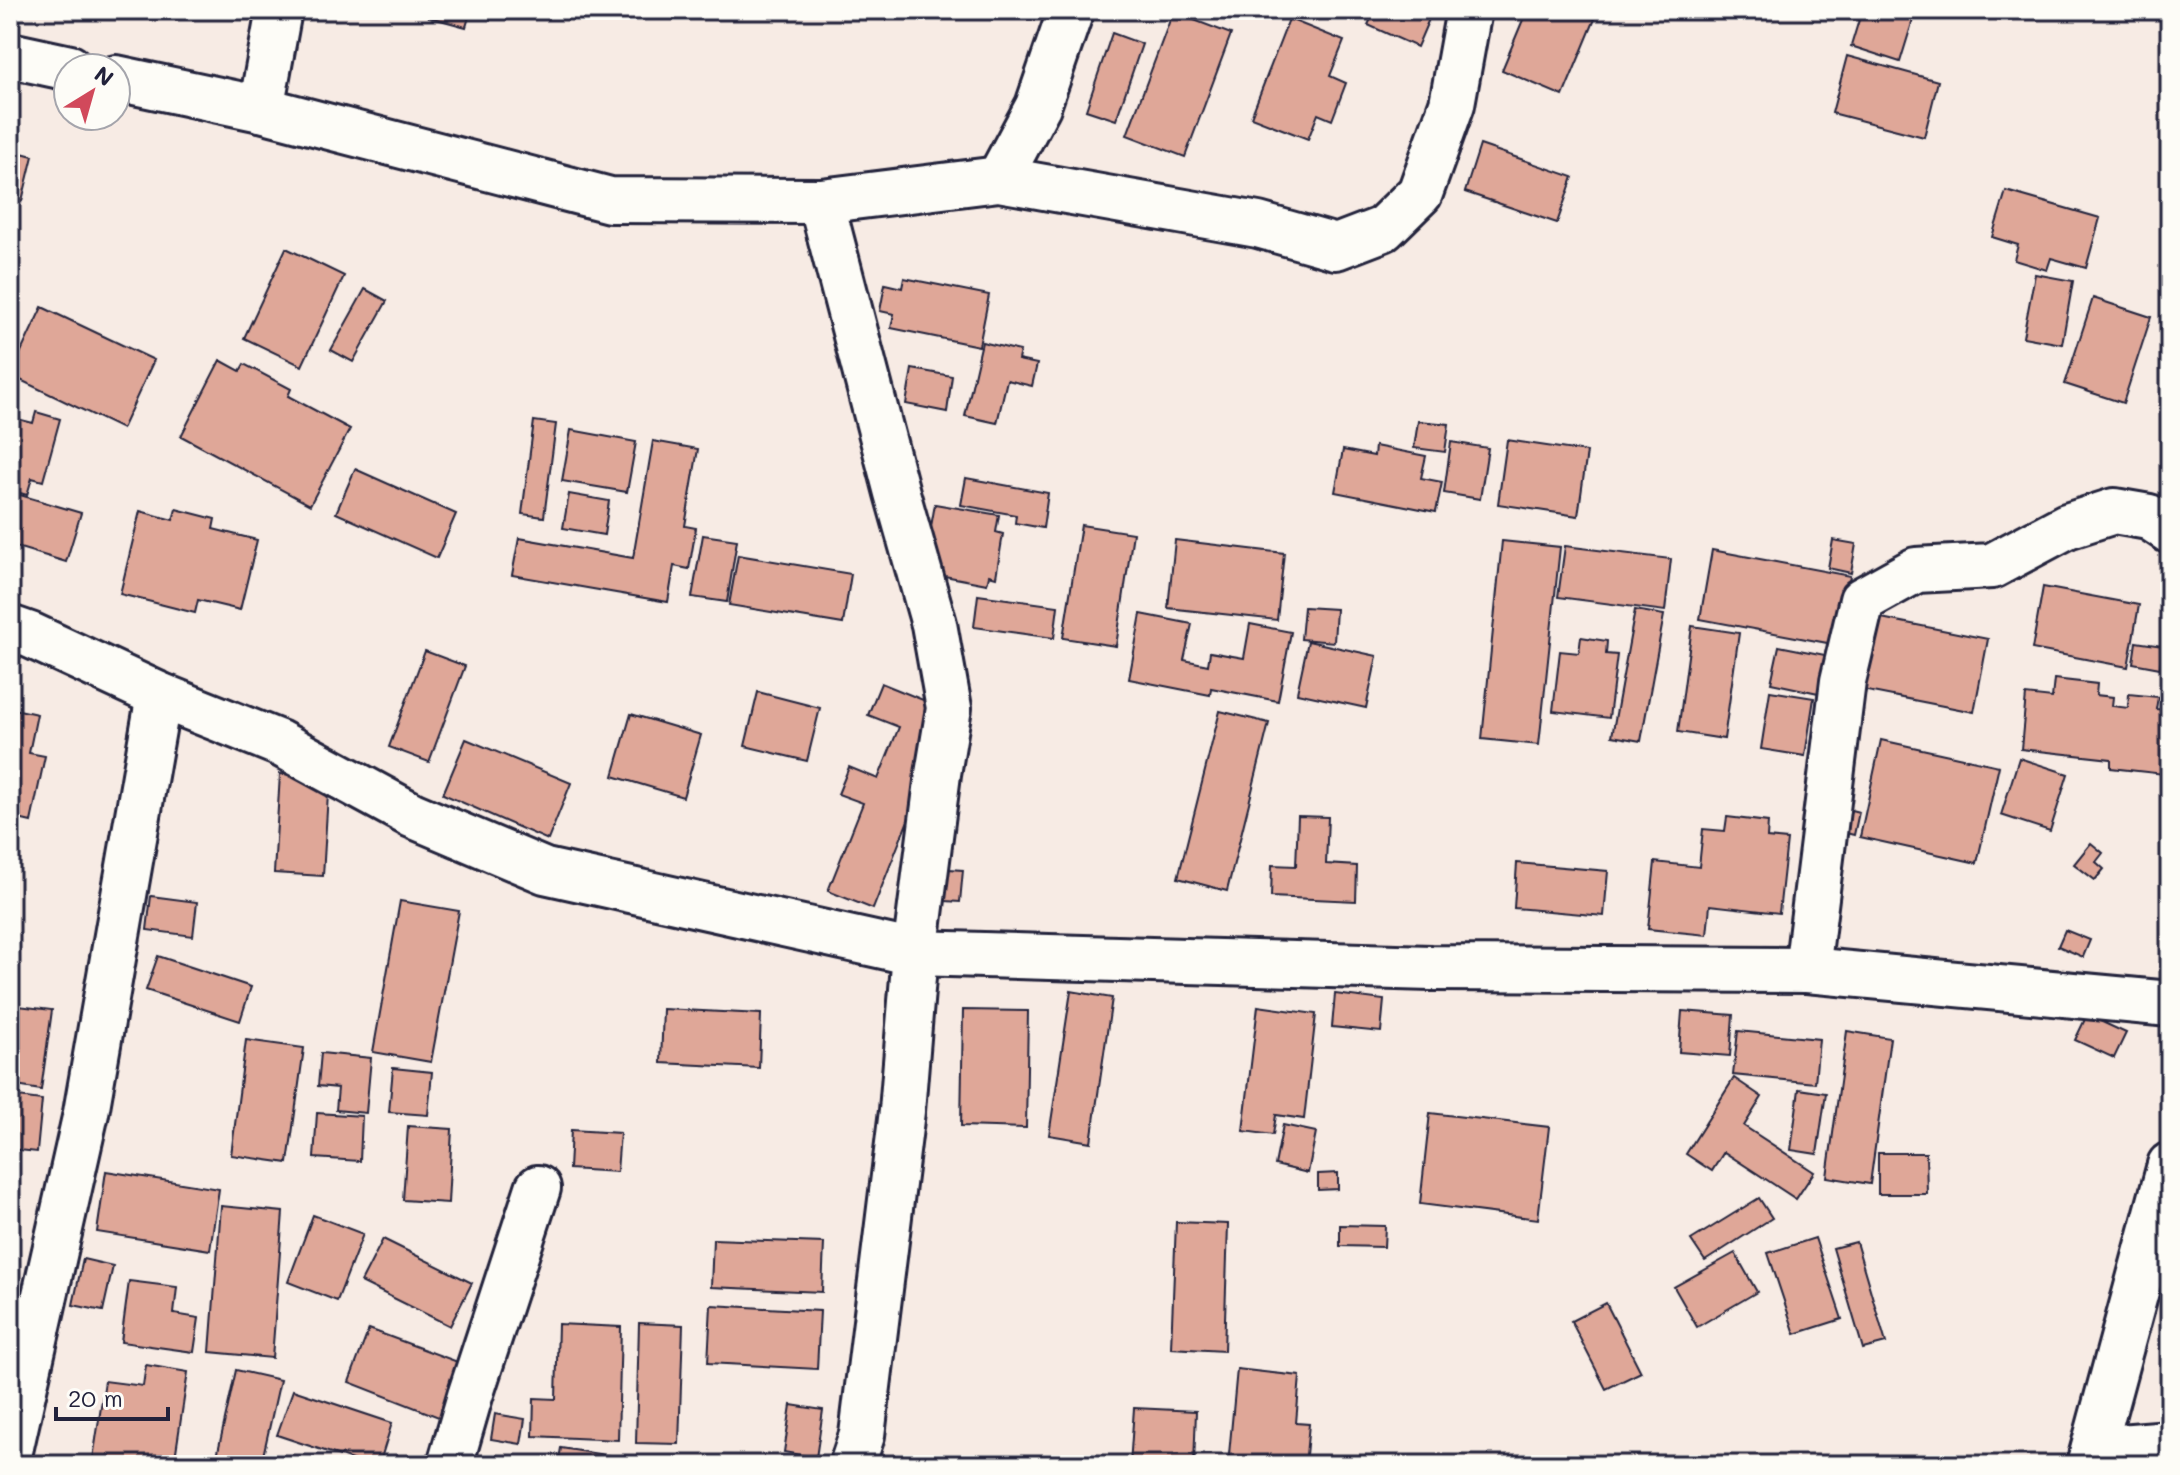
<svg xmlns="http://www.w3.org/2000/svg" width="2180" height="1475" font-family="Mali,sans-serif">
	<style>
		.building { fill: #dfa798; stroke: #22223b; stroke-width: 2 }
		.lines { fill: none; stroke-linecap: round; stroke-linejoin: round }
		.minor-casing { stroke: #22223b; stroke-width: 50 }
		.minor { stroke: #fdfcf7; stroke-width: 44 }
	</style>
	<rect width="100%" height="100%" fill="#f7ebe4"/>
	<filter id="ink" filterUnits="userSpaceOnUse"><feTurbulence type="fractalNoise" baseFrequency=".0125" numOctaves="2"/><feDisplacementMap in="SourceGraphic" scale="16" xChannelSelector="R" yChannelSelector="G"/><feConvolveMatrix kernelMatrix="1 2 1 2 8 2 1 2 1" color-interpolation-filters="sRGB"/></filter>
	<g filter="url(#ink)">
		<g class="building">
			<path d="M431 10H471L466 27 429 17Z"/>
			<path d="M560 10H633L632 19Z"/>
			<path d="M1375 10H1409L1429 19 1417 47 1368 25Z"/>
			<path d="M1527 10H1574L1595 19 1563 96 1502 70Z"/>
			<path d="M1862 10H1916L1900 62 1851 46Z"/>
			<path d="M1173 12 1231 34 1185 157 1127 135Z"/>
			<path d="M1289 19 1344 41 1330 76 1346 83 1332 120 1318 114 1308 139 1251 117Z"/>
			<path d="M1112 33 1142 44 1116 120 1086 110Z"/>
			<path d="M1847 56 1938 81 1924 137 1832 113Z"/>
			<path d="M1480 145 1573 177 1557 223 1465 192Z"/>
			<path d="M10 150 33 156 22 201 10 198Z"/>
			<path d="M2006 191 2100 218 2086 268 2051 258 2047 270 2014 260 2018 245 1992 237Z"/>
			<path d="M286 248 344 276 302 366 244 338Z"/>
			<path d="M2035 274 2073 281 2062 344 2023 337Z"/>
			<path d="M904 278 989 295 979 346 891 328 894 314 880 311 885 284 902 288Z"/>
			<path d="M365 289 387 301 353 362 331 350Z"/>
			<path d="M2093 298 2151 317 2123 403 2065 384Z"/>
			<path d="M42 307 154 360 122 429 10 375Z"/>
			<path d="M982 342 1020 351 1018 360 1037 364 1032 386 1007 380 997 423 965 416Z"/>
			<path d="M220 360 240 371 244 364 291 389 288 396 350 429 310 505 181 436Z"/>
			<path d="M912 369 952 376 947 412 906 404Z"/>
			<path d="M36 412 60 419 43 481 32 478 27 495 10 490V417L33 423Z"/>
			<path d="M534 421 556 424 544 517 522 514Z"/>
			<path d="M1418 421 1449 424 1445 452 1414 448Z"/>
			<path d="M571 430 636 442 627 492 562 481Z"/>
			<path d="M1507 440 1587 452 1578 516 1498 504Z"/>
			<path d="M653 441 698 449 685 526 696 528 689 569 674 566 668 602 512 575 519 538 633 558Z"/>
			<path d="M1451 442 1488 448 1480 499 1444 493Z"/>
			<path d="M1375 446 1426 456 1421 478 1442 482 1436 512 1335 492 1343 450 1374 456Z"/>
			<path d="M355 469 456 514 437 558 336 513Z"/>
			<path d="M966 478 1048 493 1043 528 1015 523 1016 515 961 505Z"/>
			<path d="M10 492 81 513 66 562 10 545Z"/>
			<path d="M569 494 609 501 604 535 563 528Z"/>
			<path d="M935 504 999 515 996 532 1003 534 996 577 989 575 987 584 923 572Z"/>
			<path d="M176 509 215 519 213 529 257 540 240 610 198 600 195 613 120 594 140 511 173 520Z"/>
			<path d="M1081 525 1133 533 1116 646 1063 638Z"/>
			<path d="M703 535 737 540 727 602 692 597Z"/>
			<path d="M1175 540 1284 553 1277 620 1168 608Z"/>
			<path d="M1833 540 1856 544 1851 573 1828 568Z"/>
			<path d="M1502 541 1560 547 1539 745 1482 739Z"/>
			<path d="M1565 546 1671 559 1665 611 1558 597Z"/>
			<path d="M1712 550 1850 576 1838 645 1700 619Z"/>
			<path d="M738 555 851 574 843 624 729 605Z"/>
			<path d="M2043 587 2139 605 2128 667 2032 649Z"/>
			<path d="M978 595 1058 606 1054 638 974 627Z"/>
			<path d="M1304 607 1336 609 1334 642 1301 639Z"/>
			<path d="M1635 610 1664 615 1641 741 1612 736Z"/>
			<path d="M1141 614 1192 624 1184 660 1208 665 1210 652 1244 658 1250 624 1291 632 1278 701 1211 688 1210 695 1129 679Z"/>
			<path d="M1871 616 1988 639 1974 712 1857 689Z"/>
			<path d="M1692 626 1739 633 1724 739 1678 732Z"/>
			<path d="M1581 637 1607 641 1606 654 1617 655 1609 718 1553 711 1560 651 1579 653Z"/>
			<path d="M1308 641 1377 656 1366 708 1297 693Z"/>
			<path d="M2136 642 2163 646 2160 668 2133 663Z"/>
			<path d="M1779 646 1830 656 1823 694 1771 683Z"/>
			<path d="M425 651 465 666 429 762 389 747Z"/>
			<path d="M2169 652H2170V694L2161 692Z"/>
			<path d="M2054 679 2097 684 2096 695 2113 697 2112 706 2128 708 2129 694 2158 697 2156 709 2170 710 2164 774 2111 768V759L2021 749 2026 695 2052 698Z"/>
			<path d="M881 683 943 708 914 782 930 788 914 805 873 909 828 891 863 803 838 794 849 767 878 779 899 727 868 715Z"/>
			<path d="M1770 691 1814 698 1805 756 1761 749Z"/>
			<path d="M758 692 820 708 807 761 745 746Z"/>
			<path d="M10 708 37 714 29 753 45 756 31 822 10 817Z"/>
			<path d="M1220 711 1269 723 1227 891 1178 878Z"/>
			<path d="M631 714 701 735 683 797 613 776Z"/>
			<path d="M466 739 571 783 548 840 443 794Z"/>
			<path d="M1881 740 1999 766 1977 863 1860 837Z"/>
			<path d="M2019 758 2068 774 2050 831 2001 815Z"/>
			<path d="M280 774 329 777 323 876 274 873Z"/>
			<path d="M1843 808 1859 812 1854 835 1838 831Z"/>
			<path d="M1298 816 1328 817 1326 864 1357 866 1356 901 1271 897 1272 865 1296 866Z"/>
			<path d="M1727 817 1768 822 1767 838 1787 840 1779 913 1710 905 1707 935 1648 929 1655 862 1699 867 1703 829 1725 831Z"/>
			<path d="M2091 843 2103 853 2096 862 2104 869 2095 880 2074 864Z"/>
			<path d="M1517 863 1608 871 1604 916 1514 908Z"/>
			<path d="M933 868 963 870 960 902 930 900Z"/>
			<path d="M151 896 197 902 193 936 147 930Z"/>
			<path d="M400 901 459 911 431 1062 373 1052Z"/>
			<path d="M2065 930 2090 940 2083 957 2058 946Z"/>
			<path d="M158 956 251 987 240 1021 146 990Z"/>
			<path d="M1071 991 1112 998 1091 1142 1049 1135Z"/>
			<path d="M1335 994 1384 1000 1381 1032 1332 1027Z"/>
			<path d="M10 1005 52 1010 41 1090 10 1085Z"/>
			<path d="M1258 1006 1316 1014 1304 1119 1276 1115 1273 1135 1243 1131Z"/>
			<path d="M663 1009 761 1014 759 1068 661 1063Z"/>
			<path d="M963 1010 1028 1011 1026 1128 961 1126Z"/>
			<path d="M1682 1011 1733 1015 1730 1056 1679 1052Z"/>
			<path d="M2087 1015 2126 1033 2114 1058 2075 1040Z"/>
			<path d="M1738 1031 1819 1039 1815 1083 1733 1075Z"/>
			<path d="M1847 1031 1890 1038 1870 1184 1827 1177Z"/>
			<path d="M246 1040 304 1048 288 1163 231 1155Z"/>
			<path d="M321 1053 371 1058 366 1113 336 1110 338 1088 318 1086Z"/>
			<path d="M393 1068 432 1072 428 1115 389 1112Z"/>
			<path d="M1734 1078 1762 1097 1744 1126 1814 1172 1796 1199 1724 1152 1712 1171 1686 1154Z"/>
			<path d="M1799 1089 1826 1093 1817 1154 1791 1150Z"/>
			<path d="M10 1096 42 1100 37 1152 10 1149Z"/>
			<path d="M317 1113 362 1116 360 1161 314 1158Z"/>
			<path d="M1430 1113 1549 1127 1538 1219 1420 1204Z"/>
			<path d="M1283 1125 1316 1132 1308 1173 1275 1165Z"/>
			<path d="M408 1126 452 1129 448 1203 403 1200Z"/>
			<path d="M571 1130 620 1133 617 1172 569 1169Z"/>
			<path d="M1878 1153H1926L1927 1194H1878Z"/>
			<path d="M106 1171 219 1189 210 1250 97 1232Z"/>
			<path d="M1338 1173V1189L1318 1190V1174Z"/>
			<path d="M1759 1198 1772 1218 1705 1261 1691 1240Z"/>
			<path d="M221 1206 283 1212 272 1358 210 1352Z"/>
			<path d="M313 1215 363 1234 337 1301 288 1282Z"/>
			<path d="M1176 1222 1228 1224 1224 1351 1171 1348Z"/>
			<path d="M1340 1225 1385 1226 1384 1247 1340 1246Z"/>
			<path d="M1815 1238 1842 1319 1795 1334 1768 1253Z"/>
			<path d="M383 1239 472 1283 450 1326 361 1282Z"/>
			<path d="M713 1239 824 1243 822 1292 711 1287Z"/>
			<path d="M1856 1242 1886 1343 1863 1349 1833 1248Z"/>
			<path d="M1735 1253 1757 1292 1697 1327 1674 1287Z"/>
			<path d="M83 1259 113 1266 103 1311 73 1305Z"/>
			<path d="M129 1281 177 1287 174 1314 199 1318 194 1352 121 1342Z"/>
			<path d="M1606 1303 1641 1372 1606 1389 1571 1321Z"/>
			<path d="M711 1305 820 1311 817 1369 708 1363Z"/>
			<path d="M639 1323 683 1325 679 1444 636 1443Z"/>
			<path d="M558 1324 621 1327 618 1440 533 1436 534 1398 556 1399Z"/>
			<path d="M369 1329 474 1368 454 1423 349 1382Z"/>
			<path d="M146 1365 188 1372 174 1465H92L105 1381 143 1386Z"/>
			<path d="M1237 1369 1300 1376 1296 1423 1309 1424 1305 1465H1228Z"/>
			<path d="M236 1370 280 1380 261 1465H215Z"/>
			<path d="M293 1390 392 1423 379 1465H367L277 1435Z"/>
			<path d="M791 1405 823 1410 816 1458 784 1452Z"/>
			<path d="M1134 1408 1196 1411 1194 1465H1130Z"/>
			<path d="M495 1414 525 1419 521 1444 491 1439Z"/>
			<path d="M561 1448 618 1457 617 1465H558Z"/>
			<path d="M623 1458 661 1465H621Z"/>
		</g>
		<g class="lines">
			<g class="minor-casing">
				<g id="minor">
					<path d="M10 55 70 68"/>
					<path d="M116 78 261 109 610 200 821 201 999 179 1258 225 1336 247 1383 229 1420 193 1452 104 1469 10"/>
					<path d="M261 109 279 10"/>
					<path d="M999 179 1038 106 1071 10"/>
					<path d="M821 201 897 493 934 624 949 708 938 774 915 953 902 1111 862 1435 852 1465"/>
					<path d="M10 628 30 635 159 695 279 743 412 815 545 871 915 953 1431 968 1807 970 2170 1004"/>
					<path d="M1807 970 1843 681 1862 600 1916 570 1992 566 2067 526 2114 511 2149 517 2170 531"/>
					<path d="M2094 1449 2170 1443"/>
					<path d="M10 1451 86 1113 159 695"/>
					<path d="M450 1465 470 1396 538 1188"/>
					<path d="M2089 1465 2170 1165"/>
				</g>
			</g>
			<use href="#minor" class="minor"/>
		</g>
	</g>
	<rect width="2180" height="1475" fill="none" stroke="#fdfcf7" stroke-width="40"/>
	<rect x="20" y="20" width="2140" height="1435" fill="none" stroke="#22223b" stroke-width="3" filter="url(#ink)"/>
	<g transform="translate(92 92) rotate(37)"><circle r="38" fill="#fdfcf7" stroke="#a5a5ac" stroke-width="2"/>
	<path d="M0-6L14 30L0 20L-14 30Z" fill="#d1495b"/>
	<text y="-12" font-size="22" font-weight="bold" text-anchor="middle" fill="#22223b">N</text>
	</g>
	<path d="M56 1407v12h112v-12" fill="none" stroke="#22223b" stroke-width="4"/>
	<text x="68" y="1407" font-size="24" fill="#22223b" stroke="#fdfcf7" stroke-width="6" paint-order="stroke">20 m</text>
</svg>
